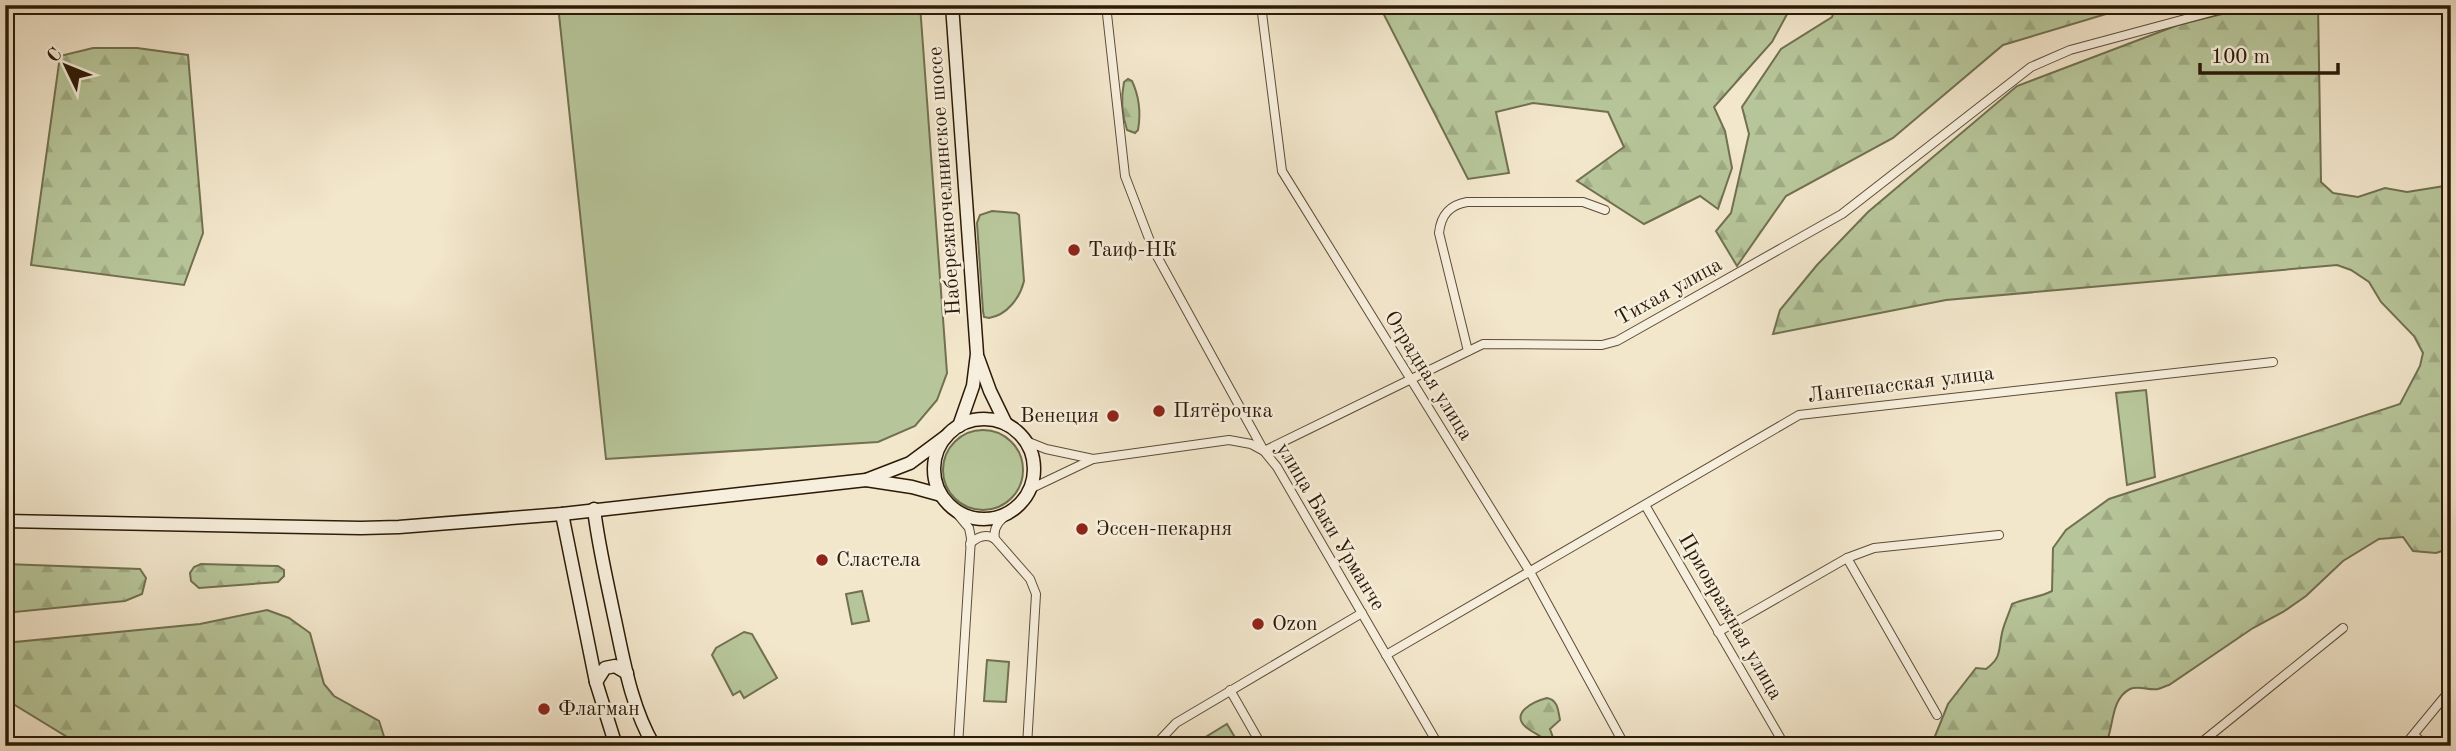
<svg xmlns="http://www.w3.org/2000/svg" width="2456" height="751" font-family="'Old Standard TT',serif">
	<style>
		.green { fill: #b7c69a; stroke: #717050; stroke-width: 2 }
		.forest { fill: url(#forest-firs); stroke: #717050; stroke-width: 2 }
		.lines { fill: none; stroke-linecap: round; stroke-linejoin: round }
		.street-casing { stroke: #5d4d38; stroke-width: 10 }
		.secondary-casing { stroke: #2b1a07; stroke-width: 15 }
		.street { stroke: #f7efdd; stroke-width: 8 }
		.secondary { stroke: #f7efdd; stroke-width: 12 }
		.poi-dot { fill: #8f2418; stroke: #f7efdd; stroke-width: 2.5 }
		.labels { text-anchor: middle; dominant-baseline: central; stroke-width: 5; stroke-linejoin: round; paint-order: stroke }
		.street-label { font-size: 21px; fill: #2b1a07; stroke: #f7efdd }
		.poi-label { font-size: 21px; fill: #2b1a07; stroke: #f7efdd; text-anchor: start }
	</style>
	<defs>
		<pattern id="forest-firs" width="22" height="20" patternUnits="userSpaceOnUse" patternTransform="scale(1.75)"><rect width="22" height="20" fill="#b7c69a"/><path d="M5 1l3.5 6h-7zM16 11l3.5 6h-7z" fill="#9eaa83"/></pattern>
	</defs>
	<rect width="100%" height="100%" fill="#f2e6cb"/>
	<filter id="stains"><feTurbulence type="fractalNoise" baseFrequency=".00286" numOctaves="4"/><feColorMatrix values="0 0 0 0 .2 0 0 0 0 .09 0 0 0 0 .02 0 0 0 .5 -.17"/></filter>
	<radialGradient id="worn" r=".72"><stop offset=".6" stop-color="#630" stop-opacity="0"/><stop offset="1" stop-color="#630" stop-opacity=".3"/></radialGradient>
	<g class="green">
		<path d="M558 5H920L947 373 937 400 915 426 878 442 606 459Z"/>
		<path d="M992 211 1016 213 1019 215 1024 281C1020 298 1007 315 989 318L984 317 983 311 977 223 980 215Z"/>
		<path d="M2146 390 2155 477 2127 485 2116 393Z"/>
		<circle cx="983" cy="470" r="40"/>
		<path d="M862 591 869 621 852 624 846 594Z"/>
		<path d="M744 632 752 634 777 678 744 698 740 691 733 695 712 655 716 648Z"/>
		<path d="M987 660 1009 662 1006 702 984 701Z"/>
		<path d="M1227 724 1240 746H1191Z"/>
	</g>
	<g class="forest">
		<path d="M1379 5H1792L1772 42 1714 107 1725 131 1732 168 1718 209 1700 196 1644 224 1577 181 1624 147 1608 112 1533 103 1496 112 1509 173 1468 179Z"/>
		<path d="M1836 5H2136L2003 45 1893 138 1786 196 1737 266 1716 231 1731 213 1749 134 1742 107 1781 49 1832 17Z"/>
		<path d="M2258 5H2318L2321 182 2333 193 2358 197 2385 188 2407 192 2451 185V548L2436 553 2413 551 2403 537 2379 539 2343 561 2306 596 2283 612 2253 628 2169 685C2165 686 2162 688 2158 689 2149 691 2139 685 2130 689 2110 699 2114 729 2105 746H1931L1948 704 1976 668 1986 669C2002 657 1998 651 2002 633 2004 623 2009 614 2012 604 2025 598 2039 598 2052 591L2053 548 2066 530 2109 499 2400 404 2420 366 2423 353 2414 336 2381 302 2369 282 2351 270 2337 265 1946 300 1773 334 1780 310 1817 265 1868 212 2017 86 2178 25Z"/>
		<path d="M93 48H137L188 55 203 233 184 285 31 265 60 56Z"/>
		<path d="M1128 79 1132 81C1139 96 1141 113 1138 130L1135 133 1127 130C1122 115 1121 97 1124 82Z"/>
		<path d="M5 564 140 569 146 578 142 594 125 601 5 613Z"/>
		<path d="M201 564 278 566 284 570V576L278 582 199 588 191 581 190 573 194 567Z"/>
		<path d="M267 610 289 618 310 633 324 684 334 696 379 721 387 746H82L5 699V643L200 624Z"/>
		<path d="M1547 698C1558 700 1558 710 1560 720L1550 729 1556 746H1549C1541 734 1536 735 1527 728 1508 713 1535 701 1547 698Z"/>
	</g>
	<g class="lines">
		<g class="street-casing">
			<g id="street">
				<path d="M1106 5 1125 176 1153 249 1264 451 1277 467 1439 746"/>
				<path d="M1261 5 1282 171 1530 572 1625 746"/>
				<path d="M1468 351 1439 233C1441 214 1450 205 1467 202H1583L1605 210"/>
				<path d="M1026 441 1046 449 1093 459"/>
				<path d="M1030 489 1093 459 1229 440 1251 444 1264 451 1483 344 1602 345 1617 341 1842 214 2031 67 2070 50 2237 5"/>
				<path d="M1645 505 1785 746"/>
				<path d="M1015 509C1004 517 992 524 995 539L1030 579 1036 594 1027 746"/>
				<path d="M954 510 969 528 971 538 958 746"/>
				<path d="M970 544C977 537 986 533 995 539"/>
				<path d="M1847 558 1937 715"/>
				<path d="M1718 632 1847 558 1874 548 1999 535"/>
				<path d="M1386 655 1799 415 2273 362"/>
				<path d="M1230 690 1262 746"/>
				<path d="M2414 735 2426 746"/>
				<path d="M1159 746 1160 740 1176 723 1362 613"/>
				<path d="M2197 746 2343 628"/>
				<path d="M2404 746 2451 689"/>
			</g>
		</g>
		<g class="secondary-casing">
			<g id="secondary">
				<path d="M952 5 977 354 973 386 959 426"/>
				<path d="M978 358 990 391 1006 424"/>
				<circle cx="984" cy="469" r="50"/>
				<path d="M866 480 912 487 941 495"/>
				<path d="M594 509C598 543 606 577 613 611 623 656 630 705 654 746"/>
				<path d="M562 514 596 682 616 746"/>
				<path d="M5 521 361 528 399 527 562 514 866 480 910 463 945 437"/>
				<path d="M596 682 605 668 615 666 627 673"/>
			</g>
		</g>
		<use href="#street" class="street"/>
		<use href="#secondary" class="secondary"/>
	</g>
	<g class="poi-dot">
		<circle cx="1074" cy="250" r="7"/>
		<circle cx="1159" cy="411" r="7"/>
		<circle cx="1113" cy="416" r="7"/>
		<circle cx="1082" cy="529" r="7"/>
		<circle cx="822" cy="560" r="7"/>
		<circle cx="1258" cy="624" r="7"/>
		<circle cx="544" cy="709" r="7"/>
	</g>
	<g class="labels">
		<g class="street-label">
			<text transform="translate(945 181) rotate(-94)">Набережночелнинское шоссе</text>
			<text transform="translate(1669 292) rotate(-29)">Тихая улица</text>
			<text transform="translate(1428 376) rotate(58)">Отрадная улица</text>
			<text transform="translate(1901 385) rotate(-7)">Лангепасская улица</text>
			<text transform="translate(1330 527) rotate(59)">улица Баки Урманче</text>
			<text transform="translate(1730 617) rotate(60)">Приовражная улица</text>
		</g>
		<g class="poi-label">
			<text x="1088" y="250">Таиф-НК</text>
			<text x="1173" y="411">Пятёрочка</text>
			<text x="1099" y="416" text-anchor="end">Венеция</text>
			<text x="1096" y="529">Эссен-пекарня</text>
			<text x="836" y="560">Сластела</text>
			<text x="1272" y="624">Ozon</text>
			<text x="558" y="709">Флагман</text>
		</g>
	</g>
	<rect width="2456" height="751" fill="none" stroke="#f2e6cb" stroke-width="28"/>
	<rect x="7" y="7" width="2442" height="737" fill="none" stroke="#2b1a07" stroke-width="3.5"/>
	<rect x="14" y="14" width="2428" height="723" fill="none" stroke="#2b1a07" stroke-width="2"/>
	<g transform="translate(66 66) rotate(313)" stroke="#f7efdd" stroke-width="5" paint-order="stroke">
	<path d="M0-5L12 26L0 18L-12 26Z" fill="#2b1a07"/>
	<text y="-10" font-size="19" font-weight="bold" text-anchor="middle" fill="#2b1a07">С</text>
	</g>
	<path d="M2200 63v10h138v-10" fill="none" stroke="#2b1a07" stroke-width="3.5"/>
	<text x="2211" y="63" font-size="21" fill="#2b1a07" stroke="#f7efdd" stroke-width="5" paint-order="stroke">100 m</text>
	<rect width="100%" height="100%" filter="url(#stains)"/>
	<rect width="100%" height="100%" fill="url(#worn)"/>
</svg>
